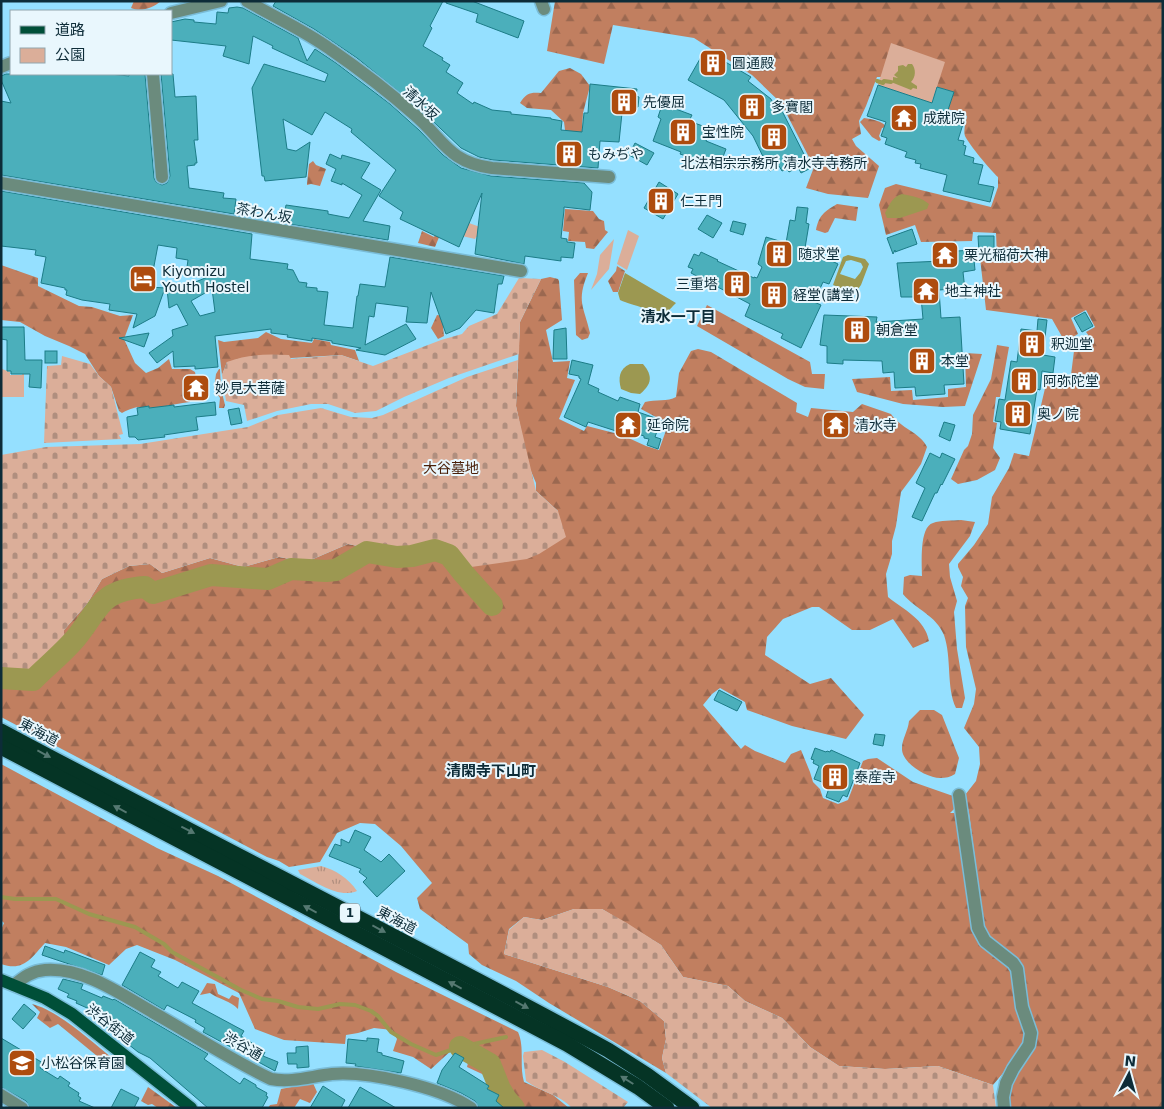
<svg xmlns="http://www.w3.org/2000/svg" width="1164" height="1109" font-family="'DejaVu Sans','Noto Sans JP',sans-serif">
	<style>
		.grass { fill: url(#grass-tufts) }
		.forest { fill: url(#forest-firs) }
		.cemetery { fill: url(#cemetery-stones) }
		.green { fill: #dbae99 }
		.water { fill: #9c9851; fill-rule: evenodd }
		.lines { fill: none; stroke-linecap: round; stroke-linejoin: round }
		.stream { stroke: #9c9851; stroke-width: 4 }
		.river { stroke: #9c9851; stroke-width: 22 }
		.building { fill: #4bafbb; stroke: #1c7c87; fill-rule: evenodd }
		.minor-casing { stroke: #7abcd7; stroke-width: 15 }
		.major-casing { stroke: #7abcd7; stroke-width: 15 }
		.highway-casing { stroke: #7abcd7; stroke-width: 18 }
		.minor { stroke: #6b8b7d; stroke-width: 12 }
		.major { stroke: #004f38; stroke-width: 12 }
		.highway { stroke: #053425; stroke-width: 15 }
		.oneway { fill: #557871 }
		.labels { text-anchor: middle; dominant-baseline: central; stroke-width: 4; stroke-linejoin: round; paint-order: stroke }
		.shield { fill: #e9f7fd; stroke: #4f6973; stroke-width: 1 }
		.shield-label { font-size: 12px; font-weight: bold; fill: #0d2c38 }
		.poi-label { font-size: 14px; fill: #0d2c38; stroke: #e9f7fd; text-anchor: start }
		.street-label { font-size: 14px; fill: #0d2c38; stroke: #e9f7fd }
		.park-label { font-size: 14px; fill: #4a1f07; stroke: #e9f7fd }
		.neighbourhood-label { font-size: 15px; font-weight: bold; fill: #0d2c38; stroke: #e9f7fd }
	</style>
	<defs>
		<pattern id="grass-tufts" width="24" height="20" patternUnits="userSpaceOnUse" patternTransform="scale(1.25)"><rect width="24" height="20" fill="#dbae99"/><path d="M3 7l-1-3M5 7V3M7 7l1-3M15 17l-1-3M17 17v-4M19 17l1-3" fill="none" stroke="#b08e7e"/></pattern>
		<pattern id="forest-firs" width="22" height="20" patternUnits="userSpaceOnUse" patternTransform="scale(1.25)"><rect width="22" height="20" fill="#c17f60"/><path d="M5 1l3.5 6h-7zM16 11l3.5 6h-7z" fill="#9b6850"/></pattern>
		<pattern id="cemetery-stones" width="16" height="16" patternUnits="userSpaceOnUse" patternTransform="scale(1.25)"><rect width="16" height="16" fill="#dbae99"/><path d="M2 7V4a2 2 0 0 1 4 0v3zM10 15v-3a2 2 0 0 1 4 0v3z" fill="#b08e7e"/></pattern>
	</defs>
	<rect width="100%" height="100%" fill="#95e0ff"/>
	<path class="grass" d="M321 866C336 870 348 878 357 891 339 899 316 882 300 874L298 870Z"/>
	<g class="forest">
		<path d="M134 1H161C153 8 141 12 131 8Z"/>
		<path d="M555 1H1163V1108H1008C1010 1079 1017 1070 1034 1048L1022 965 992 941 984 926 969 813 965 795 976 781 980 764 979 747 964 728 974 704 976 689 966 647 965 606 968 598 961 586 963 577 958 567V564L974 545 988 524 992 497 1009 468 1014 453 1029 456 1047 380 1070 383 1074 351 1091 339 1086 332 1095 327 1086 310 1071 318 1078 334 1065 342 1052 319 986 310 980 258 997 256 996 233 973 232 972 241 921 242 915 225 886 235 879 205 885 188 896 184 991 207 998 187V177C991 171 968 143 965 136 963 130 966 122 967 116L948 109 954 92 937 87 912 56V51L907 49 882 77H877L866 106 859 121 861 134 852 139 856 146 879 166 868 198 828 194 806 188 814 167 781 103 752 75 694 38 613 25 604 64 547 51Z"/>
		<path d="M570 68 581 74 590 86 583 113 581 142 565 130 564 122 551 110 527 108 520 103C526 93 531 92 541 93L559 71Z"/>
		<path d="M864 118C872 119 882 121 887 127L882 128 879 136 881 140 879 141 872 137 860 122Z"/>
		<path d="M313 161 316 165 326 169 320 186 311 184 307 185V184L309 164Z"/>
		<path d="M837 204 858 207 856 221 835 218 828 232 825 233 816 230C819 215 824 212 837 204Z"/>
		<path d="M565 209 593 211 599 219 604 221 605 230 608 232 594 249 586 248 585 242 568 241 569 232 563 231Z"/>
		<path d="M439 229 442 230 435 247 418 243 422 231 434 237Z"/>
		<path d="M1 265 38 278V286L79 306 92 307 120 316 133 315 124 339 135 363 146 373 158 368 169 359 172 369H190L195 372 199 392 189 396 190 402C180 403 171 405 162 407 144 410 142 402 122 413L119 411 111 387 99 376 85 354 69 346 45 336 20 322 1 320Z"/>
		<path d="M617 266 625 271 618 292H613L608 281 616 271Z"/>
		<path d="M580 273H588C576 302 584 306 590 333L588 338 582 340 576 335 574 280Z"/>
		<path d="M550 277 558 279 559 281 562 320 546 330 553 362 570 361 567 378 575 380 559 419 584 431 587 426 622 435 646 446 659 450 669 422 654 416 641 409 645 402C655 399 668 402 676 397L679 373 691 351 698 349 711 352 797 403 796 412 808 417 811 408 853 412 862 404 891 414C900 428 921 433 927 447L921 464 913 476 901 492 896 526 892 541V554L886 574 888 597C904 610 925 619 929 641L913 648 893 619 870 630H852L819 607H812L783 619 767 637 765 655 810 684 831 678 864 715 846 739 792 726 747 710 745 702 720 688 712 694 703 705 741 749 745 745 755 751 785 763 791 754 801 750 810 772 813 782 820 789 823 798 838 804 848 800 863 761 868 759 877 758 913 782 953 796 956 807 950 813H955L972 931 980 945 1008 966 1013 974C1016 989 1028 1030 1022 1043 1016 1059 1004 1072 993 1085L938 1066 885 1069 839 1066 810 1047 782 1018 745 1001 728 986 683 977 661 945 602 909H574L542 920 524 917 509 929 504 954 608 987 640 1001 664 1021 666 1039 662 1058 666 1073 549 1003 516 981 482 965 469 954 468 944 420 909 417 898 432 883 401 846 375 824 360 823 337 833 320 862 289 867 279 861 267 857 1 717V677H14L64 630 87 604 102 579 129 566 150 564 162 573 210 558 243 567 279 557 306 562 348 544 381 551 437 544 558 511 536 491V483L528 464 516 406 520 322 541 279Z"/>
		<path d="M707 305 810 362 812 374H825L824 389 805 387 788 379 697 326Z"/>
		<path d="M437 315 449 317 448 323 443 327 444 336 438 339 431 328Z"/>
		<path d="M266 332 281 339 312 343 314 339 330 342 331 345 355 350 359 361 341 355 227 362 222 375 218 340 224 342 258 338Z"/>
		<path d="M997 345 1009 347 1000 397H996L993 422 997 423 993 448 1000 458 995 470 977 480 958 484 951 479 964 450 968 446 972 434 973 415 991 379Z"/>
		<path d="M965 353 982 354 965 406 943 407 903 404 857 392 852 379 890 377 891 391 912 390 913 400 948 397V389L966 387Z"/>
		<path d="M219 369H220L221 389 225 405 224 408H219L220 398 214 389 216 374Z"/>
		<path d="M961 520 975 522 970 536 949 564 950 577 957 601 954 612 957 649 965 698 962 708H956C946 687 952 658 944 635 936 615 916 610 903 594L904 577 910 575 922 576C922 564 919 527 933 523 940 520 952 521 961 520Z"/>
		<path d="M920 710H934L942 715 959 758 955 774C950 777 946 778 940 778 927 778 901 763 902 748 902 739 908 731 909 721Z"/>
		<path d="M1 764 157 848 218 876 396 972 518 1032C525 1048 519 1065 524 1082L553 1095 569 1108H520L493 1079 467 1067 470 1054 454 1048 431 1069 413 1057 393 1051 397 1039 392 1030 374 1028 358 1033 346 1035 345 1044 284 1040 255 1029 239 993 175 960 137 945 126 949 109 965 66 947 45 943C31 958 24 972 1 964V930L4 923 1 920Z"/>
		<path d="M207 983 215 984 218 994 229 999 232 995 239 998 238 1009C231 1001 218 999 210 993L200 995Z"/>
		<path d="M32 1004C57 1010 91 1041 112 1058L108 1065 58 1024 50 1028 37 1018 40 1012Z"/>
		<path d="M313 1083 317 1092 310 1103 300 1099 294 1108H268L270 1105 277 1104 281 1089Z"/>
		<path d="M148 1087 177 1108H158L152 1104 148 1105 141 1101Z"/>
	</g>
	<g class="cemetery">
		<path d="M519 278 541 279 520 322 519 354 449 378 404 397 376 411 355 413 328 404H311L277 411 247 421 244 405 226 401 222 375 227 362C249 354 266 354 289 355L291 359 341 355 373 366 441 340 462 334 469 326 497 314Z"/>
		<path d="M62 356 90 364 99 376 111 387 123 434 119 435 121 439 44 443 47 366 61 365Z"/>
		<path d="M518 360 516 406 536 491 558 511 566 537 539 554 527 559 457 569 437 544 381 551 348 544 306 562 279 557 243 567 210 558 162 573 150 564 129 566 102 579 87 604 64 630 65 640 31 676H1V455L46 447 140 444 248 427 278 415 321 408 351 417 372 418 383 415 467 377Z"/>
		<path d="M574 909H602L627 923 661 945 683 977 728 986 745 1001 782 1018 810 1047 839 1066 885 1069 938 1066 993 1085 996 1108H712L666 1073 662 1058 666 1039 664 1021 640 1001 608 987 504 954 509 930 524 917 542 920Z"/>
		<path d="M542 1050 565 1062 628 1102 623 1108H572C559 1094 541 1092 526 1081L523 1056 524 1052Z"/>
	</g>
	<g class="green">
		<path d="M891 43 945 62 932 102 935 111 917 98 878 85Z"/>
		<path d="M466 222 483 228 482 238 476 237 475 239 462 236Z"/>
		<path d="M628 230 639 236 627 270 617 264Z"/>
		<path d="M614 239 609 269 591 290 597 274 600 255Z"/>
		<path d="M2 369 10 372V375H22V371H24V397H1Z"/>
	</g>
	<g class="water">
		<path d="M908 64H912C916 69 916 77 911 82L917 86V89L913 88 911 90 891 82 893 80V77L898 78 894 75 898 71V66L903 65 906 67Z"/>
		<path d="M902 194C912 196 921 197 929 204L927 209 900 218H887L885 213C890 204 892 197 902 194Z"/>
		<path d="M848 255 865 259 869 264 861 285 858 289 846 290 833 285 843 257ZM851 260 861 263 863 267 860 273 855 279 840 274 846 261Z"/>
		<path d="M625 273 676 303C672 307 668 312 663 313 658 313 624 302 620 300L618 293Z"/>
		<path d="M630 364H643C653 376 652 384 640 394L631 393 621 389C618 378 619 369 630 364Z"/>
	</g>
	<g class="lines">
		<g class="stream">
			<path d="M877 81 883 83 884 81 891 82"/>
			<path d="M1 897 15 899H56L89 914 135 927 164 944 172 952 241 990 262 999 278 1001 298 1007 318 1009 340 1004 355 1005 371 1011 378 1016 391 1032 411 1044 436 1055 460 1047 506 1037"/>
		</g>
		<g class="river">
			<path d="M1 678 33 680C47 666 62 654 75 639 100 609 99 590 145 587L153 593 211 575 268 579 291 569 326 571 336 570 367 552 397 557 412 556 435 550 449 555 464 574 492 605"/>
			<path d="M460 1047 490 1064 500 1089 506 1099 514 1108"/>
		</g>
	</g>
	<g class="building">
		<path d="M276 1H443L430 26 432 28 423 46 443 58 442 60 450 65 446 72 463 83 457 93 473 104 474 102 492 110 511 112V114L551 118V119L562 121 561 130 582 132 584 113H588L590 84 637 89 636 96 639 97 638 107H635L634 114 622 113 619 142 600 141 598 168 493 160 479 157 461 148 420 109 357 58 314 29 273 6Z"/>
		<path d="M446 1H472L524 21 518 38 476 22 478 14 446 3Z"/>
		<path d="M237 7 243 8 298 38 307 61 315 49 336 63 390 104 419 130 443 155 461 168 491 176 584 183 592 192 590 210 564 207V210L561 238 567 239V242L575 243 573 258 561 257V261L525 256 524 264 475 254 482 193 459 247 400 219 403 212 379 196 396 170 351 132 352 129 325 112 312 135 283 119 287 149 296 151 310 142 306 177 265 181 264 176H262L252 88 264 64 325 82 328 74 272 48 273 46 253 36 249 64 223 56 226 46 171 40V22L185 19 194 20V22L216 24 217 12 228 13 229 8Z"/>
		<path d="M705 50 751 77 748 81 771 99 775 108 780 107 811 168 801 173 798 167 789 172 787 169 782 171 779 166 770 171 753 136 724 100 688 80Z"/>
		<path d="M6 74H110L129 76V74H145L154 178 156 182 162 185 167 183 170 176 161 74H173L175 97 196 96 198 140H194L197 163H195V165L187 166 189 188 224 193 223 198 236 199 234 214 1 175V101L11 103 1 80V76Z"/>
		<path d="M878 85 932 103 937 87 954 92 947 113 964 121 958 140 964 141 963 145 966 146 964 155 974 158 973 163 983 165 978 184 994 187 990 202 943 191 947 175 920 168 921 164 915 163 916 160 905 157 907 152 885 144 887 138 881 136 886 122 867 116Z"/>
		<path d="M663 102 674 106 673 108 692 115 689 121 711 129 706 141 726 149 721 162 718 160 716 166 680 154 681 152 653 141 661 119 658 117Z"/>
		<path d="M635 143 654 153 647 165 629 155Z"/>
		<path d="M330 154 341 159 342 155 370 163 361 178 381 190 363 221 390 226 388 240 283 223 286 205 328 211V214L349 218 362 195 342 183V185L331 181 336 169 326 164Z"/>
		<path d="M659 182 678 194 663 219 644 208Z"/>
		<path d="M1 191 252 234 250 259 288 264 287 269 293 270 299 282 307 283 306 287 317 288V291L328 292 324 325 353 328 357 296H358L360 284 385 287 390 257 504 276 502 284H498L494 313 476 310 460 328 446 334 431 292 427 323 406 322 408 307 376 303 374 317 369 316 365 345 406 324 416 339 385 355 356 350 361 348 332 343V341L312 338V341L287 337 288 335 271 333V329L215 336 218 367 195 369V366L174 367 173 351 157 363 149 353 173 336 172 330 188 325 177 304 169 308 167 289 191 292 188 285 220 272 187 267 188 260 176 258 177 248 158 245 150 287 165 288 155 316 133 328 137 314 109 310 110 304 82 300 66 295 67 290H65V288L41 283 46 257 35 255 36 250 1 246ZM212 289 215 312 200 316 191 301Z"/>
		<path d="M797 207 808 208 806 223 809 224 805 248 838 264 829 284 823 282 814 302 821 305 801 348 781 338 783 334 745 316 750 304 691 273 693 269 688 267 694 254 699 256 701 252 718 260 717 261 754 278V277L757 278 762 267 758 264 766 237 786 243 790 220 795 221Z"/>
		<path d="M707 215 722 223 713 238 698 229Z"/>
		<path d="M733 221 746 224 743 235 730 231Z"/>
		<path d="M912 229 917 244 895 252V250L893 254 887 238Z"/>
		<path d="M978 236H994V253H979Z"/>
		<path d="M973 250 975 270 963 272 966 299 953 289 939 290 941 318 960 317 964 384 944 385 945 394 916 396 915 387 895 388 894 372 883 373 882 361 843 360V364L827 363V346L820 345 824 315 877 317 876 322 923 319 921 297H901L897 263 942 261 941 252Z"/>
		<path d="M1085 312 1093 326 1082 332 1074 318Z"/>
		<path d="M1038 319 1047 320 1043 355 1055 357 1053 373 1042 371 1040 390 1037 389 1030 434 1000 429 1001 422 995 421 999 399 1005 400 1011 361 1017 362 1021 329 1037 331Z"/>
		<path d="M1 327H24L25 360H42L41 388 29 387 30 374H11V371H7V340L1 339Z"/>
		<path d="M566 328 567 359H553L554 330Z"/>
		<path d="M149 333 144 347 119 338Z"/>
		<rect x="45" y="351" width="12" height="12"/>
		<path d="M572 360 593 365 588 384 599 389 598 392 618 401 620 397 640 404 638 412 661 420 655 437 661 439 658 449 647 445 649 439 644 438V436L617 427 616 431 588 422 586 427 564 417 581 379 579 378V376L569 374Z"/>
		<path d="M215 402 216 415 196 417 198 430 164 435 165 437 138 440 135 437H129L127 419V417L138 415 137 408 149 406V408L174 405V407Z"/>
		<path d="M239 408 242 423 231 425 228 410Z"/>
		<path d="M944 422 955 425 950 441 939 436Z"/>
		<path d="M930 453 940 458 942 453 955 459 942 485 941 484 937 493H935L922 521 912 517 925 488 916 483Z"/>
		<path d="M719 690 742 702 737 711 714 700Z"/>
		<path d="M875 734 885 735 883 746 873 744Z"/>
		<path d="M815 748 826 752 827 751 830 752 831 750 860 763 847 797 843 795 839 802 826 797 830 785 814 779 819 766 813 763 814 760 811 759Z"/>
		<path d="M355 830 371 837 364 850 381 862 389 854 405 871 377 897 363 882 367 878 359 872 361 869 329 856 335 844 341 846V839L349 843Z"/>
		<path d="M45 946 64 953 65 950 105 965 102 975 42 955Z"/>
		<path d="M140 952 155 960 151 967 161 972 158 976 178 988 182 982 199 991 192 1003 244 1031 241 1036 252 1043 251 1044 265 1052 263 1056 278 1062 275 1071 203 1032 205 1028 195 1022 196 1020 167 1005 164 1010 122 985Z"/>
		<path d="M63 979 83 984 81 989 102 998 103 996 113 1000 114 999 179 1037 208 1054 204 1059 240 1084 244 1078 256 1085V1087L267 1093 266 1096 268 1097 262 1108H208L150 1058 138 1052 103 1024 111 1021 95 1014 96 1012 76 1003 77 1001 67 997 69 994 58 989Z"/>
		<path d="M24 1004 36 1014 23 1029 12 1019Z"/>
		<path d="M1 1038 43 1063 40 1068 58 1079 60 1076 70 1083 68 1086 79 1093 78 1096 81 1098 79 1101 95 1108H30L26 1101 1 1087Z"/>
		<path d="M367 1038 379 1039 377 1052 382 1053V1055L404 1061 401 1073 355 1066 356 1064 346 1063 348 1039 367 1041Z"/>
		<path d="M308 1046 309 1067 297 1068V1064H288L287 1053H296V1047Z"/>
		<path d="M455 1053 464 1058 459 1067 489 1086 487 1089 499 1095 496 1101 504 1108H479L475 1101 461 1093 437 1083 442 1070Z"/>
		<path d="M323 1086 345 1100 341 1108H310Z"/>
		<path d="M360 1087 396 1108H348Z"/>
		<path d="M121 1089 139 1098 134 1108H111Z"/>
	</g>
	<g class="lines">
		<g class="minor-casing">
			<g id="minor">
				<path d="M247 1C274 17 304 30 330 49 359 69 389 92 415 115 444 140 448 162 492 168L609 177"/>
				<path d="M541 1 544 9"/>
				<path d="M171 13 221 1"/>
				<path d="M1 67 11 63"/>
				<path d="M153 74 162 177"/>
				<path d="M1 183 521 271"/>
				<path d="M959 795 978 928 985 941 1013 963 1017 969 1022 1007 1031 1033 1029 1045 1013 1069 1006 1083 1003 1097 1004 1108"/>
				<path d="M14 985C24 977 32 971 45 970 84 967 122 995 154 1013 193 1035 231 1060 271 1079 292 1083 312 1076 332 1074 368 1071 441 1087 471 1108"/>
				<path d="M1 1095 22 1108"/>
			</g>
		</g>
		<g class="major-casing">
			<path id="major" d="M1 980 45 998 72 1014 191 1108"/>
		</g>
		<g class="highway-casing">
			<g id="highway">
				<path d="M1 731C203 839 407 941 608 1050L647 1075 692 1108"/>
				<path d="M1 747 567 1044 638 1087 667 1108"/>
			</g>
		</g>
		<use href="#minor" class="minor"/>
		<use href="#major" class="major"/>
		<use href="#highway" class="highway"/>
	</g>
	<defs><path id="oneway-solid" d="M-6-.8H1V-3.2L6.5 0L1 3.2V.8H-6Z" transform="scale(1.25)"/></defs>
	<g class="oneway">
		<use href="#oneway-solid" transform="translate(44 754) rotate(28)"/>
		<use href="#oneway-solid" transform="translate(120 809) rotate(-152)"/>
		<use href="#oneway-solid" transform="translate(188 830) rotate(27)"/>
		<use href="#oneway-solid" transform="translate(310 909) rotate(-152)"/>
		<use href="#oneway-solid" transform="translate(379 929) rotate(28)"/>
		<use href="#oneway-solid" transform="translate(455 985) rotate(-152)"/>
		<use href="#oneway-solid" transform="translate(522 1005) rotate(28)"/>
		<use href="#oneway-solid" transform="translate(627 1080) rotate(-148)"/>
	</g>
	<defs>
		<g id="building-square" transform="scale(1.4375)"><rect x="-9" y="-9" width="18" height="18" rx="4" fill="#ae4c0e" stroke="#e9f7fd"/><path d="M-4-6H4V6H1V3H-1V6H-4ZM-2.5-4.3h1.7v1.8h-1.7ZM.8-4.3h1.7v1.8H.8ZM-2.5-1h1.7V.8h-1.7ZM.8-1h1.7V.8H.8Z" fill="#fff"/></g>
		<g id="temple-square" transform="scale(1.4375)"><rect x="-9" y="-9" width="18" height="18" rx="4" fill="#ae4c0e" stroke="#e9f7fd"/><path d="M0-6L5-2H3V0L6.5 2.5H4V6H1.5V3h-3V6H-4V2.5H-6.5L-3 0V-2H-5Z" fill="#fff"/></g>
		<g id="hotel-square" transform="scale(1.4375)"><rect x="-9" y="-9" width="18" height="18" rx="4" fill="#ae4c0e" stroke="#e9f7fd"/><path d="M-6-4.5h1.5V1H6V5H4.5V3h-9V5H-6ZM-4 0a1.8 1.8 0 1 1 3.6 0ZM.5 0V-2.5h3Q6-2.5 6 0Z" fill="#fff"/></g>
		<g id="school-square" transform="scale(1.4375)"><rect x="-9" y="-9" width="18" height="18" rx="4" fill="#ae4c0e" stroke="#e9f7fd"/><path d="M0-5L7-2L0 1L-7-2ZM-4 1L0 2.5L4 1V4Q0 6-4 4Z" fill="#fff"/></g>
	</defs>
	<g fill-rule="evenodd">
		<use href="#building-square" x="713" y="63"/>
		<use href="#building-square" x="624" y="102"/>
		<use href="#building-square" x="752" y="107"/>
		<use href="#temple-square" x="904" y="118"/>
		<use href="#building-square" x="683" y="132"/>
		<use href="#building-square" x="774" y="137"/>
		<use href="#building-square" x="569" y="154"/>
		<use href="#building-square" x="661" y="201"/>
		<use href="#building-square" x="779" y="254"/>
		<use href="#temple-square" x="945" y="255"/>
		<use href="#hotel-square" x="143" y="279"/>
		<use href="#building-square" x="737" y="284"/>
		<use href="#temple-square" x="926" y="291"/>
		<use href="#building-square" x="774" y="295"/>
		<use href="#building-square" x="857" y="330"/>
		<use href="#building-square" x="1032" y="344"/>
		<use href="#building-square" x="922" y="361"/>
		<use href="#building-square" x="1024" y="381"/>
		<use href="#temple-square" x="196" y="388"/>
		<use href="#building-square" x="1018" y="414"/>
		<use href="#temple-square" x="628" y="425"/>
		<use href="#temple-square" x="836" y="425"/>
		<use href="#building-square" x="835" y="777"/>
		<use href="#school-square" x="22" y="1063"/>
	</g>
	<g class="labels">
		<rect class="shield" x="340" y="903.5" width="20" height="19" rx="4"/>
		<g class="shield-label">
			<text x="350" y="913">1</text>
		</g>
		<g class="poi-label">
			<text x="732" y="63">圓通殿</text>
			<text x="643" y="102">先優屈</text>
			<text x="771" y="107">多寶閣</text>
			<text x="923" y="118">成就院</text>
			<text x="702" y="132">宝性院</text>
			<text x="588" y="154">もみぢや</text>
			<text x="774" y="163" text-anchor="middle">北法相宗宗務所 清水寺寺務所</text>
			<text x="680" y="201">仁王門</text>
			<text x="798" y="254">随求堂</text>
			<text x="964" y="255">栗光稲荷大神</text>
			<text x="162" y="271">Kiyomizu<tspan x="162" dy="16">Youth Hostel</tspan></text>
			<text x="718" y="284" text-anchor="end">三重塔</text>
			<text x="945" y="291">地主神社</text>
			<text x="793" y="295">経堂(講堂)</text>
			<text x="876" y="330">朝倉堂</text>
			<text x="1051" y="344">釈迦堂</text>
			<text x="941" y="361">本堂</text>
			<text x="1043" y="381">阿弥陀堂</text>
			<text x="215" y="388">妙見大菩薩</text>
			<text x="1037" y="414">奥ノ院</text>
			<text x="647" y="425">延命院</text>
			<text x="855" y="425">清水寺</text>
			<text x="854" y="777">泰産寺</text>
			<text x="41" y="1063">小松谷保育園</text>
		</g>
		<g class="street-label">
			<text transform="translate(421 103) rotate(42)">清水坂</text>
			<text transform="translate(264 213) rotate(10)">茶わん坂</text>
			<text transform="translate(39 732) rotate(28)">東海道</text>
			<text transform="translate(397 920) rotate(28)">東海道</text>
			<text transform="translate(110 1024) rotate(38)">渋谷街道</text>
			<text transform="translate(243 1046) rotate(30)">渋谷通</text>
		</g>
		<g class="park-label">
			<text x="451" y="468">大谷墓地</text>
		</g>
		<g class="neighbourhood-label">
			<text x="678" y="317">清水一丁目</text>
			<text x="491" y="771">清閑寺下山町</text>
		</g>
	</g>
	<rect width="1164" height="1109" fill="none" stroke="#0d2c38" stroke-width="5"/>
	<rect x="10" y="10" width="162" height="65" fill="#e9f7fd" stroke="#91a6ae"/>
	<rect x="20" y="26" width="25" height="8" fill="#004f38" stroke="#91a6ae"/>
	<text x="55" y="35" font-size="15" fill="#0d2c38">道路</text>
	<rect x="20" y="48" width="25" height="15" fill="#dbae99" stroke="#91a6ae"/>
	<text x="55" y="60" font-size="15" fill="#0d2c38">公園</text>
	<g transform="translate(1129 1074) rotate(6)" stroke="#e9f7fd" stroke-width="4" paint-order="stroke">
	<path d="M0-4L9 19L0 12L-9 19Z" fill="#0d2c38"/>
	<text y="-8" font-size="14" font-weight="bold" text-anchor="middle" fill="#0d2c38">N</text>
	</g>
</svg>
